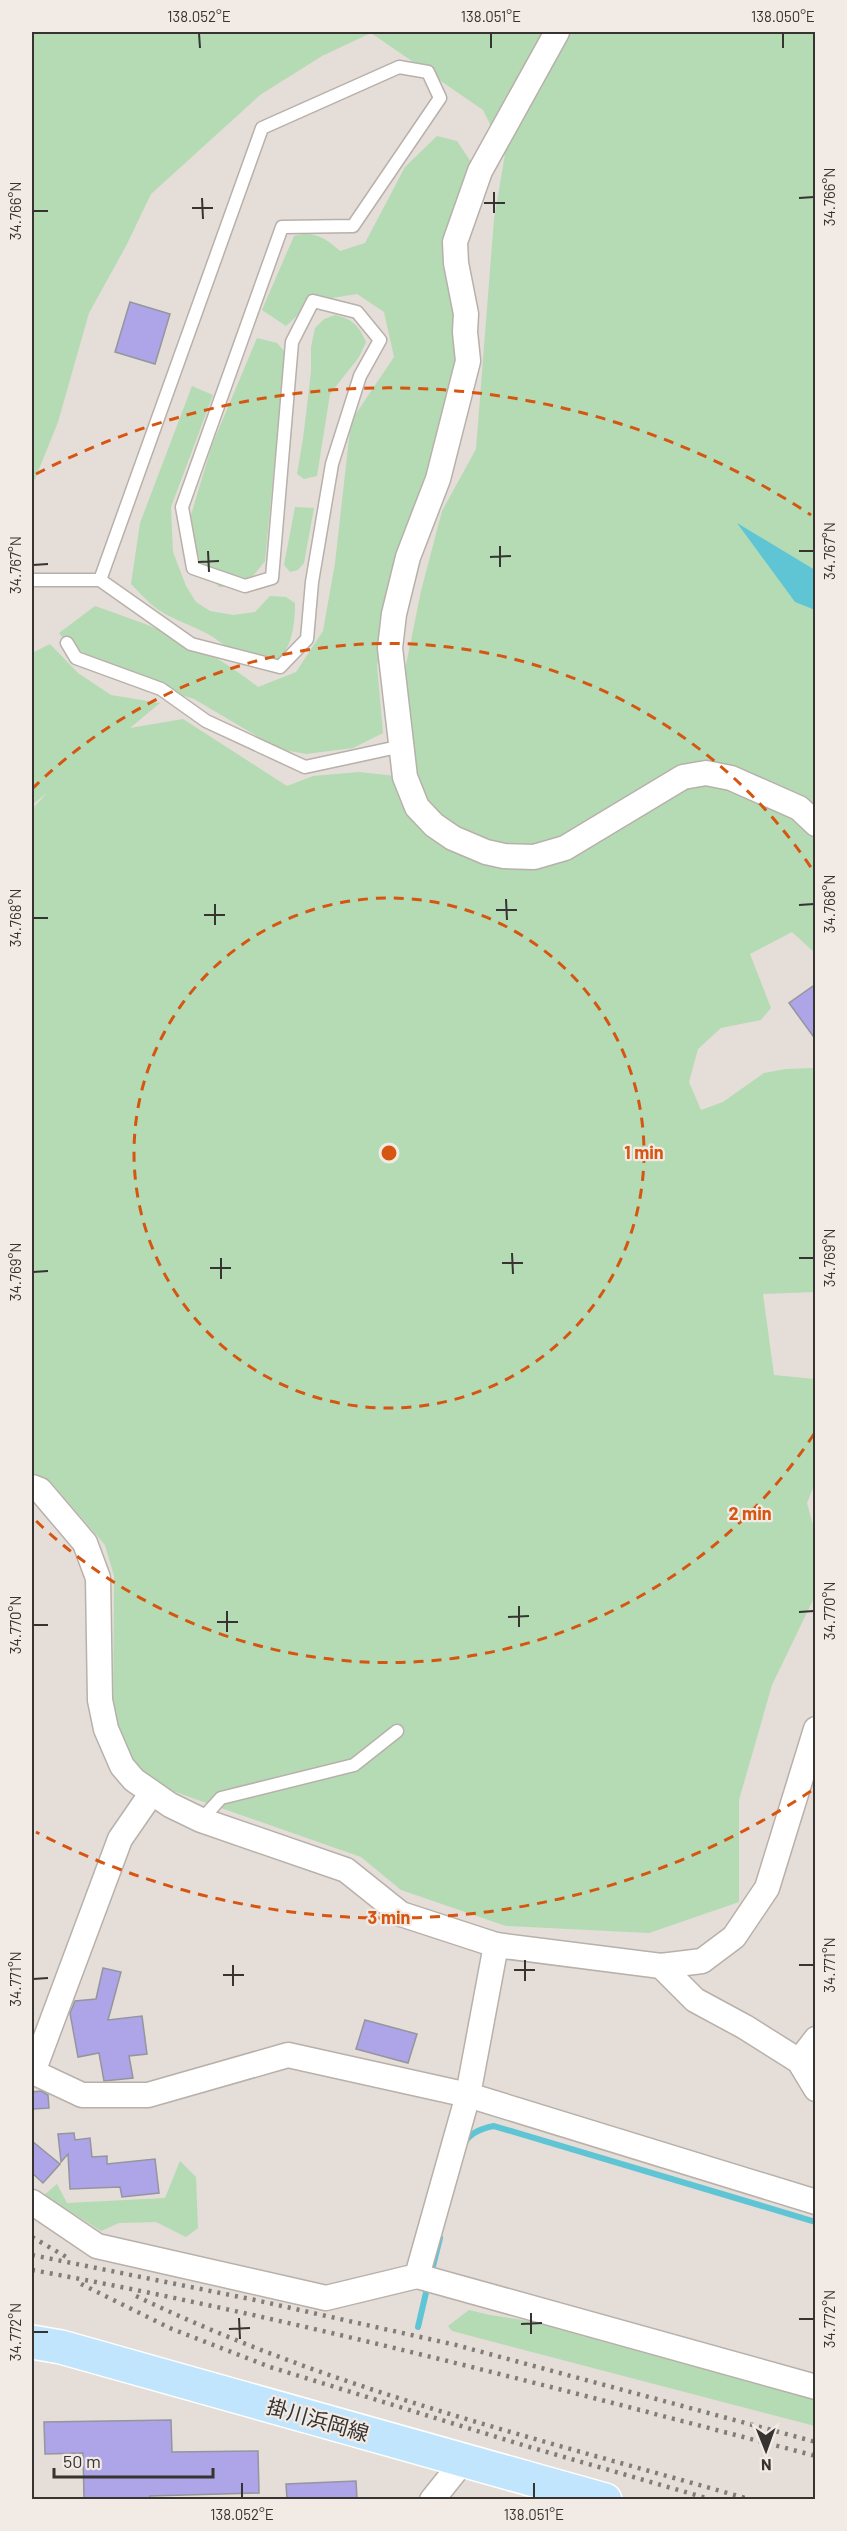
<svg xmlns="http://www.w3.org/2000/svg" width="847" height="2531" font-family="Barlow,'Noto Sans JP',sans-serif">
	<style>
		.green { fill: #b4dbb4 }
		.water { fill: #5fc5d5 }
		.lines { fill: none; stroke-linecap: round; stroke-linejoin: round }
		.stream { stroke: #5fc5d5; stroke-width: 6 }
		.building { fill: #aea5e9; stroke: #95959d; stroke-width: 1.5 }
		.service-casing { stroke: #b8b0aa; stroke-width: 15 }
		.minor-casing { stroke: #b8b0aa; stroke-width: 27 }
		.primary-casing { stroke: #fff; stroke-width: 36 }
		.service { stroke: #fff; stroke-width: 12 }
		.minor { stroke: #fff; stroke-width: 24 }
		.primary { stroke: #c1e5fd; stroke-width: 33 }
		.rail { stroke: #817c78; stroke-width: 4.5; stroke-dasharray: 3 6; stroke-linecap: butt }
		.ticks { fill: none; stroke: #363331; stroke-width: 2 }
		.ring { fill: none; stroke: #d65510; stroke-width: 3; stroke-dasharray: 10 8 }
		.labels { text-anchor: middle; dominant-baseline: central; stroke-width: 4.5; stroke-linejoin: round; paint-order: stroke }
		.street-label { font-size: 21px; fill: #363331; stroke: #f2eae4 }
		.centre { fill: #d65510; stroke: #f2eae4; stroke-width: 3 }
		.ring-label { font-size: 18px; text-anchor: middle; font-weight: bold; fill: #d65510; stroke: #f2eae4; stroke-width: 4.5; stroke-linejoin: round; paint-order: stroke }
		.neatline { fill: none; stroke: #363331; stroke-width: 2 }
		.ticks-label { font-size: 15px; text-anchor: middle; fill: #363331 }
	</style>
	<rect width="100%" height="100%" fill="#e5ddd7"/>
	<g class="green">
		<path d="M32 32H815V953L792 932 750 954 771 1008 761 1020 721 1028 698 1049 689 1082 701 1110 723 1102 764 1073 786 1069 815 1068V1292L763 1294 774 1375 815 1379V1483L807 1503 815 1532 813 1600 772 1685 739 1800V1902L649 1933 506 1926 401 1890 361 1857 158 1786 133 1764 113 1725 114 1576 105 1545 51 1482 32 1473V809L47 793 32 805V653L50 644 78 673 111 695 160 703 130 728 183 719 287 786 313 776 359 772 405 777 397 709 421 591 442 511 476 449 494 219 505 154 483 110 371 33 322 56 260 95 151 194 126 246 89 313 58 422 35 479 32 482Z"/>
		<path d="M437 136 457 141 475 168 455 242 465 332 394 614 377 665 383 733 353 748 306 754 279 749 194 699 125 678 67 643 59 633 95 606C158 628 205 645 258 687L296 672 323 631 335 563 351 421 394 357 384 312 357 294 313 301 286 326 262 310 294 236C313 230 326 238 340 251L365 243 405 167Z"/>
		<path d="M335 315C353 319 359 326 366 342L359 357 330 394 317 476 304 479 297 474 303 439 311 372V347L315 328 324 319Z"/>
		<path d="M257 338 277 343 285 352 265 561 245 586 219 587 202 567 194 543 191 515 212 445Z"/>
		<path d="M192 386 213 395 171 507 173 552 186 586 196 602 210 611 233 615 255 612 270 596 286 597 295 603C295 629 290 674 251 661 238 657 220 641 208 634 189 624 167 618 151 604 144 598 138 591 131 584L140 523Z"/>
		<path d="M295 507 314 508 304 563 298 570 290 572 284 565Z"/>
		<path d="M180 2161 196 2177 198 2228 186 2237 156 2222 119 2223 101 2231 44 2195 57 2184 67 2203 165 2198Z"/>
		<path d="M469 2310 490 2315 575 2328 815 2399V2426L452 2331 448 2326Z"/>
	</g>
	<path class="water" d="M737 523 815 570V610L795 602Z"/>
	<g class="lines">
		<g class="stream">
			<path d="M464 2144C470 2132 483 2128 494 2126L816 2222"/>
			<path d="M431 2274 440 2238"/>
			<path d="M418 2327 428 2284"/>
		</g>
	</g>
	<g class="building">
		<path d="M130 302 170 314 155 364 115 352Z"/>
		<path d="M816 984V1040L789 1003Z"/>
		<path d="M103 1968 121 1972 108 2020 142 2016 147 2054 129 2056 133 2078 104 2081 99 2053 78 2057 70 2013 75 2001 96 1999Z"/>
		<path d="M365 2020 417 2034 408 2063 356 2049Z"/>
		<path d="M41 2091 48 2095 49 2108 33 2109 32 2092Z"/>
		<path d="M74 2133 75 2140 90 2138 92 2157 107 2156V2164L155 2159 159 2193 122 2197 120 2187 70 2189 68 2154 61 2162 58 2134Z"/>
		<path d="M32 2141 60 2164 43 2183 32 2173Z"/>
		<path d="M171 2420 172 2452 258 2451 259 2493 150 2496V2499H84L83 2453 45 2454 44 2422Z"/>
		<path d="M356 2481 357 2499H287L286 2484Z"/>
	</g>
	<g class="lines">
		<g class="service-casing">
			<g id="service">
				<path d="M32 580H100L191 644 280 667 307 639 312 582 332 464 360 376 380 340 357 312 313 301 292 342 272 578 245 586 193 568 182 507 282 227 353 226 440 98 428 72 399 67 262 128 100 580"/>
				<path d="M67 643 76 658 161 689 206 721 305 767 402 746"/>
				<path d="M201 1820 221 1798 354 1765 397 1731"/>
			</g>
		</g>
		<g class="minor-casing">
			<g id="minor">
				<path d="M557 32 480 171 455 242 456 263 466 314 465 332 468 361 438 479 408 557 394 614 390 648 405 777 417 807 434 825 453 838 486 852 504 856 534 857 565 848 683 777 706 773 731 778 799 808 816 824"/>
				<path d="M32 1487 40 1490 85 1543 98 1578 100 1700 106 1729 122 1766 134 1780 170 1805 201 1820 346 1870 401 1914 496 1945 661 1966 702 1961 734 1937 767 1888 816 1729"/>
				<path d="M496 1945 468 2095 816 2202"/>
				<path d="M661 1966 695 2000 745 2027 799 2061 816 2089"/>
				<path d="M799 2061 816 2039"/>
				<path d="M32 2202 97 2246 326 2298 417 2276 468 2095 288 2055 148 2095H82L33 2072 120 1839 151 1794"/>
				<path d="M417 2276 816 2387"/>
				<path d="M432 2500 464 2460"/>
			</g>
		</g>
		<g class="primary-casing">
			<path id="primary" d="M32 2342 61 2347 605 2500"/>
		</g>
		<use href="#service" class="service"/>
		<use href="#minor" class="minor"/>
		<use href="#primary" class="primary"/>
		<g class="rail">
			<path d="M32 2237 68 2258"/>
			<path d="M32 2255 255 2300 456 2345 816 2442"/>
			<path d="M32 2270C296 2318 555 2388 816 2456"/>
			<path d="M81 2284 172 2329 270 2367 526 2446 713 2500"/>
			<path d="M136 2296C331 2390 544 2440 752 2500"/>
		</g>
	</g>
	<path class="ticks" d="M199 33 200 48M491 33V48M783 33V48M494 192V213M202 198 203 219M799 198 814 197M484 203H505M192 208H213M33 211H48M500 546V567M208 551 209 572M799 551H814M490 557 511 556M198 562 219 561M33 565 48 564M506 899 507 920M215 904V925M799 905 814 904M496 910H517M204 915H225M33 918H48M512 1253 513 1274M221 1258V1279M799 1258H814M502 1263H523M210 1268H231M33 1272 48 1271M519 1606V1627M227 1611V1632M799 1612 814 1611M508 1617 529 1616M217 1622H238M33 1625H48M525 1960V1981M233 1965V1986M799 1965H814M514 1970H535M223 1975H244M33 1979 48 1978M531 2313V2334M239 2318 240 2339M799 2319H814M521 2324 542 2323M229 2329 250 2328M33 2332H48M242 2483V2498M534 2483V2498"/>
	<g class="ring">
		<circle cx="389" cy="1153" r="255"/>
		<path d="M814 1434A510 510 0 0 1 32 1517M32 789A510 510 0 0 1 814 872"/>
		<path d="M811 1791A765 765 0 0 1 36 1832M36 474A765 765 0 0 1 811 515"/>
	</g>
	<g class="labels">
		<g class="street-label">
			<text transform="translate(318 2419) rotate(16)">掛川浜岡線</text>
		</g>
	</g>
	<circle cx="389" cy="1153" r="9" class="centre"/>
	<g class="ring-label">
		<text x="644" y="1159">1 min</text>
		<text x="750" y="1520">2 min</text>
		<text x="389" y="1924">3 min</text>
	</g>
	<rect width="847" height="2531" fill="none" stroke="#f2eae4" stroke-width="66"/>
	<g transform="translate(766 2450) rotate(179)" stroke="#f2eae4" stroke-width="4.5" paint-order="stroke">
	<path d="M0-4.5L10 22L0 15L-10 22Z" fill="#363331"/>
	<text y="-9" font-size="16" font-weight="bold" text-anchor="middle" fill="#363331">N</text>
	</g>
	<path d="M54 2468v9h159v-9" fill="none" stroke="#363331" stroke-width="3"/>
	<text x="63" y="2468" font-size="18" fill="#363331" stroke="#f2eae4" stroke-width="4.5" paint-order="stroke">50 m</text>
	<rect x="33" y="33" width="781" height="2465" class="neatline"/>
	<g class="ticks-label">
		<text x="199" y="22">138.052°E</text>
		<text x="491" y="22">138.051°E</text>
		<text x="783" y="22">138.050°E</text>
		<text transform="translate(830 197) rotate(-90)" y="5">34.766°N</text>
		<text transform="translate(16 211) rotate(-90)" y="5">34.766°N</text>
		<text transform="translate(830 551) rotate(-90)" y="5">34.767°N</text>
		<text transform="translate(16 565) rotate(-90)" y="5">34.767°N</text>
		<text transform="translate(830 904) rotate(-90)" y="5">34.768°N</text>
		<text transform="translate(16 918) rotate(-90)" y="5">34.768°N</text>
		<text transform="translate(830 1258) rotate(-90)" y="5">34.769°N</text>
		<text transform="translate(16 1272) rotate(-90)" y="5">34.769°N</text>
		<text transform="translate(830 1611) rotate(-90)" y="5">34.770°N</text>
		<text transform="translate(16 1625) rotate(-90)" y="5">34.770°N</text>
		<text transform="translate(830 1965) rotate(-90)" y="5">34.771°N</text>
		<text transform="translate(16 1979) rotate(-90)" y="5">34.771°N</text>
		<text transform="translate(830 2319) rotate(-90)" y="5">34.772°N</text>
		<text transform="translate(16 2332) rotate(-90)" y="5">34.772°N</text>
		<text x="242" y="2520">138.052°E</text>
		<text x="534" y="2520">138.051°E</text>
	</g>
</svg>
